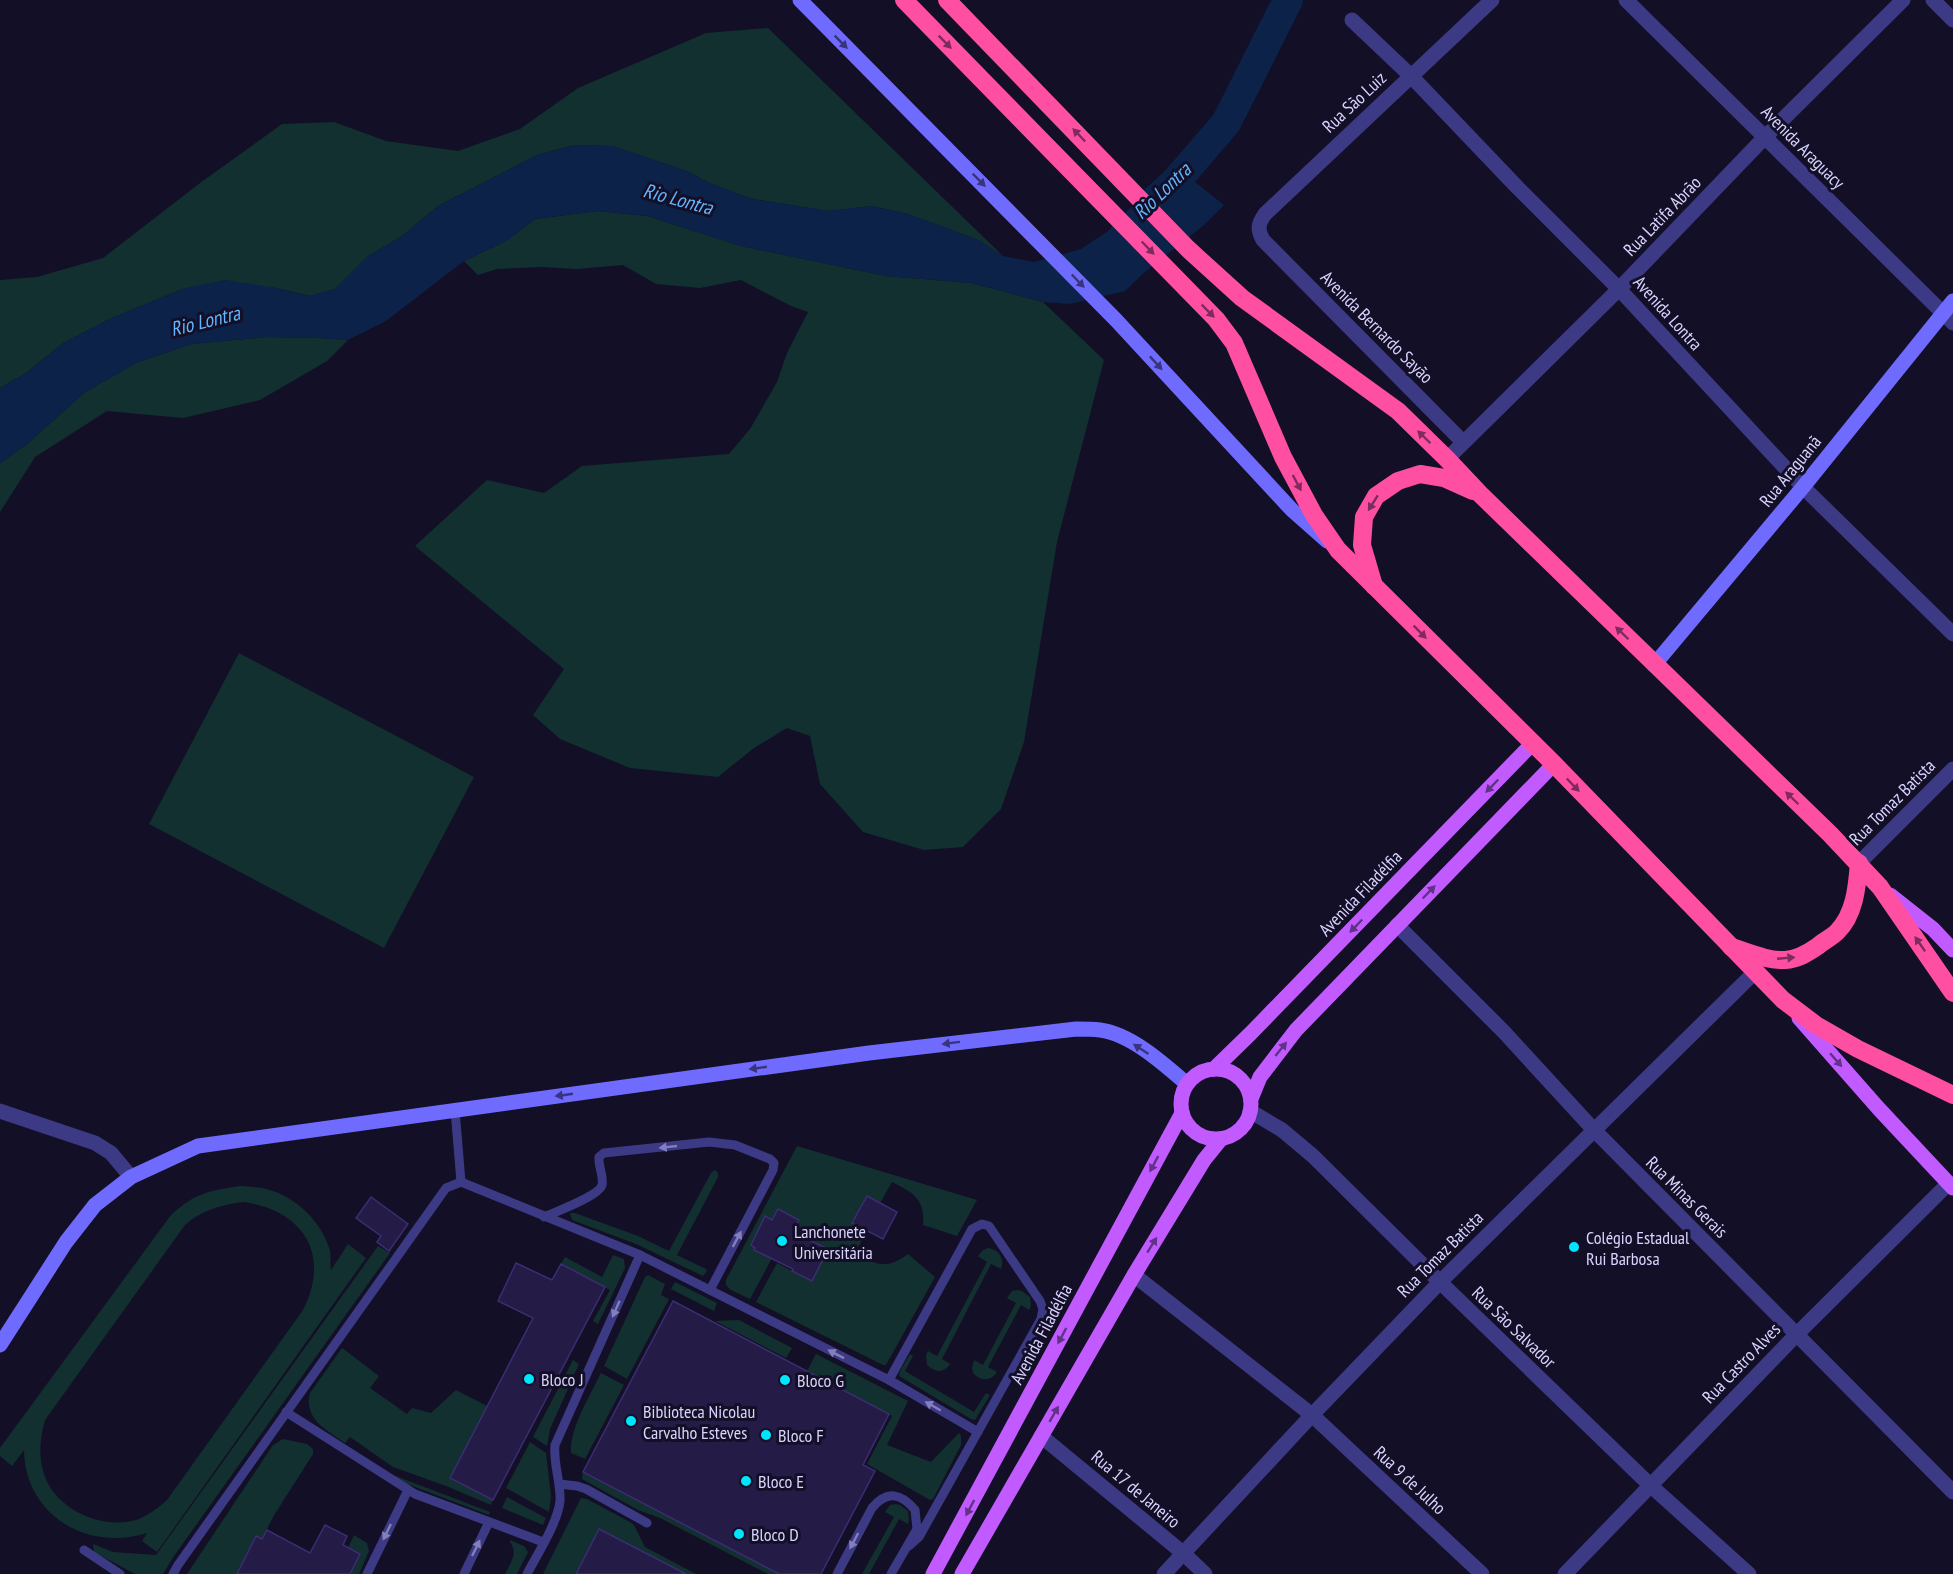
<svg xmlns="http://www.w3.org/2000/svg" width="1953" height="1574" font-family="'PT Sans Narrow',sans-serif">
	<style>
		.green { fill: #12302f; fill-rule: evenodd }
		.water { fill: #0c2248 }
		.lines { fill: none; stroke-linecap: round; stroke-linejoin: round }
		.river { stroke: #0c2248; stroke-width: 30 }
		.building { fill: #241b47; stroke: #3b2d73; stroke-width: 1.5 }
		.lane { stroke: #3d3a85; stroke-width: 9 }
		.street { stroke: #3d3a85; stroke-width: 15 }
		.secondary { stroke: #6f6bff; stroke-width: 15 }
		.primary { stroke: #c25bff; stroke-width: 15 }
		.highway { stroke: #ff4fa3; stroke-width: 18 }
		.oneway { fill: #38347d }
		.oneway2 { fill: #7d2c5e }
		.oneway3 { fill: #623188 }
		.oneway4 { fill: #837fbc }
		.poi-dot { fill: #00e5ff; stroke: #130f26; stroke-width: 2 }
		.labels { text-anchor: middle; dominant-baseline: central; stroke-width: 6; stroke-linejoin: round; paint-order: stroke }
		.street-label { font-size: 18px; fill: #d9d4ff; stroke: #130f26 }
		.poi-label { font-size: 18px; fill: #d9d4ff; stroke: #130f26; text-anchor: start }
		.water-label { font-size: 20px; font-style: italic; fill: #62b6ff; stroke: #130f26 }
	</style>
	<rect width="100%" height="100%" fill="#130f26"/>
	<g class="green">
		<path d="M768 28 1003 256 978 240 908 214 871 206 829 211 752 199 709 183 689 172 613 146 574 145 537 155 438 206 402 236 368 256 335 289 310 296 271 287 185 288 114 317 63 343 26 373 0 388V280L37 277 103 258 200 183 282 124 334 122 386 141 458 151 520 129 578 88 706 33Z"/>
		<path d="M598 211 647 216 741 246 886 276 972 283 1043 302 1104 360 1057 542 1024 742 1001 809 963 847 924 850 863 832 820 784 810 736 787 728 754 748 718 777 630 768 560 739 533 715 564 669 415 546 487 480 544 493 582 466 729 454 750 429 777 382 787 353 808 312 791 306 741 280 700 288 656 284 623 265 577 269 541 267 497 269 478 275 464 261 506 241 535 219Z"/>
		<path d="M268 337 320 338 348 340 327 361 260 400 183 418 107 411 35 457 0 512V463L27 444 85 392 136 363 191 344Z"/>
		<path d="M239 653 474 777 384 948 149 824Z"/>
		<path d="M797 1146 977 1200 957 1236 923 1225C925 1198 913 1193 892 1182L880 1203 867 1196 852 1223 867 1231 855 1253C876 1265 887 1270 908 1254L935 1277 886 1365H883L756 1302 777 1263 811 1281 827 1249 801 1236 803 1231 795 1227 798 1220 778 1209 772 1220 765 1217 751 1245 772 1258 750 1299 731 1290 726 1285V1280Z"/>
		<path d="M715 1170 718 1173V1177L677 1255 706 1269 707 1271 703 1276 636 1244 572 1220 570 1213H575L638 1236 669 1251 711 1173Z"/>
		<path d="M240 1186C251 1187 262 1187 273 1191 299 1200 323 1224 330 1251 331 1256 330 1264 331 1270L348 1244 366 1258 157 1552 142 1541 147 1533C87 1552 25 1515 24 1450L12 1466 0 1456V1448L171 1215C195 1193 208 1191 240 1186ZM243 1202C304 1210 331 1255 303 1310L167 1500C158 1508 148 1516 136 1520 101 1530 55 1509 44 1474 38 1456 40 1438 45 1420L185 1225C202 1210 221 1205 243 1202Z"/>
		<path d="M378 1246 390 1253 174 1556 163 1574H135L94 1552 93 1544 113 1552 156 1555Z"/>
		<path d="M988 1248C999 1250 1005 1258 1001 1269L991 1264 942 1359 950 1364C944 1374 934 1372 927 1365L926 1355 928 1351 937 1356 987 1262 978 1256 983 1250Z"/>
		<path d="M613 1255 624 1259 625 1268 598 1324 593 1321 610 1290 561 1264 565 1257 602 1277Z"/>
		<path d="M648 1275 665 1284 661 1295 669 1299 627 1379 604 1366 645 1277Z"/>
		<path d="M675 1282 717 1303 714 1311 671 1289Z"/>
		<path d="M1017 1290 1022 1291 1030 1297 1031 1306 1029 1310 1021 1305 988 1367 997 1372C991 1382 980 1381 973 1373L972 1368 974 1360 983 1365 1016 1303 1007 1298 1012 1291Z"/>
		<path d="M739 1320 792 1348 786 1358 715 1321Z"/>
		<path d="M342 1348 379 1376 370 1388 407 1414 412 1408 431 1413 456 1390 487 1406 450 1478 493 1500 491 1505 446 1486 393 1467 350 1437 345 1443C328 1431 303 1419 310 1393Z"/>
		<path d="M816 1354 908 1401 887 1445 931 1462 959 1433 961 1436V1445L933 1499 930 1500 867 1464 892 1416 807 1371Z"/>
		<path d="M910 1354 913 1356 905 1371 974 1412 986 1393 990 1395 975 1420 971 1419 899 1376 900 1371Z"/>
		<path d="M573 1360 579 1364 550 1429 547 1446 533 1437Z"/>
		<path d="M601 1373 624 1385 585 1459 571 1453C569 1429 591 1394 601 1373Z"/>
		<path d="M283 1439 307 1444 313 1449V1454L273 1517 262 1539 256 1536 237 1574H187L273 1445Z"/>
		<path d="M530 1442 546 1453 551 1496 549 1512 506 1488Z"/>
		<path d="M583 1472 779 1574H768L660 1518 638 1510 582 1479Z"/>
		<path d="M393 1475 490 1512 489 1515 402 1482 392 1476Z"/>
		<path d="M507 1497 546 1518 543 1525 502 1508Z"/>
		<path d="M581 1498 587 1499 630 1522 634 1525 645 1547 696 1574H686L599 1529 575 1574H543Z"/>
		<path d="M895 1504 900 1505 908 1511 909 1520 908 1524 899 1519 869 1574H862L894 1517 885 1512 890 1505Z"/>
		<path d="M354 1535 367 1543 369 1551 359 1574H350L348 1548Z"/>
		<path d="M510 1540 524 1546 528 1552 517 1574H505C511 1562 518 1553 510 1542Z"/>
	</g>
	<path class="water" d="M574 145 613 146 689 172 709 183 753 199 829 211 871 206 908 214 978 240 1003 256 1034 262 1081 249 1108 231 1162 175 1171 163 1224 205 1204 225 1144 273 1125 291 1070 304 1043 302 972 283 886 276 741 246 647 216 598 211 535 219 506 241 464 261 386 321 348 340 320 338 268 337 191 344 136 363 85 392 27 444 0 463V388L26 373 63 343 114 317 185 288 225 280 271 287 309 296 335 289 368 256 402 236 438 206 537 155Z"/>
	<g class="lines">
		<path class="river" d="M1154 201 1175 182 1226 123 1288 0"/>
	</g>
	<g class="building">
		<path d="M867 1196 897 1212 883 1239 852 1223Z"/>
		<path d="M371 1197 408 1224 389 1251 377 1242 381 1236 356 1218Z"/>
		<path d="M778 1209 799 1220 795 1227 804 1231 801 1236 828 1249 812 1281 792 1271 793 1269 754 1250 755 1248 751 1245 765 1216 772 1220Z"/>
		<path d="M516 1263 552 1280 561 1264 605 1287 493 1500 450 1478 533 1318 498 1301Z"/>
		<path d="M673 1301 889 1414 863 1465 875 1471 821 1574H779L583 1472Z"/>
		<path d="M325 1525 347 1536 343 1545 360 1554 350 1574H237L256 1536 262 1539 267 1530 310 1553Z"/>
		<path d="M599 1529 686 1574H576Z"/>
	</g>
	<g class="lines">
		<g class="lane">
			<path d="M455 1110 461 1182"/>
			<path d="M544 1217C555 1212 599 1196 602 1185 604 1176 598 1166 599 1157L604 1153 709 1142 735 1145 770 1159 774 1163 773 1170 710 1290"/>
			<path d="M889 1380 972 1229 982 1224 989 1226 1040 1301 1043 1309 1041 1319 919 1537 909 1546"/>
			<path d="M286 1412 415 1494 543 1542"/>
			<path d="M559 1484 577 1486 586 1489 647 1523"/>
			<path d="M84 1550 120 1574"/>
			<path d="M173 1574 178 1565 446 1188 461 1182 640 1255 889 1380 978 1432"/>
			<path d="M367 1574 408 1490"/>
			<path d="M464 1574 489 1522"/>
			<path d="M527 1574C537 1555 558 1522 560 1501 561 1482 553 1464 555 1445L640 1255"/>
			<path d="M837 1574 872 1508C887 1490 901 1493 915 1510L917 1529 891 1574"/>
		</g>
		<g class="street">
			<path d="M1626 0 1953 323"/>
			<path d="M1933 0 1953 20"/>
			<path d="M1352 20 1411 76 1517 187 1619 289 1803 487 1953 634"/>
			<path d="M1463 442 1263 240C1257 229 1258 224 1265 214L1492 0"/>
			<path d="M1447 459 1619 289 1765 137 1903 0"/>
			<path d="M1859 863 1953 769"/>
			<path d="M1397 925 1504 1032 1593 1129 1953 1492"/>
			<path d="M0 1111 95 1143 111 1153 131 1177"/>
			<path d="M1250 1111 1282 1130 1313 1156 1440 1282 1650 1485 1749 1574"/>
			<path d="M1134 1275 1312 1415 1482 1574"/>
			<path d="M1041 1436 1183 1553 1205 1574"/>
			<path d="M1164 1574 1312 1415 1440 1282 1755 972"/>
			<path d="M1565 1574 1797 1334 1949 1183"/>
		</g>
		<g class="secondary">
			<path d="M800 0 1116 320 1292 510 1327 541"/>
			<path d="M1654 665 1803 487 1953 301"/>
			<path d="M0 1345 66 1242 95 1205 131 1177 198 1146 869 1053 1076 1029C1084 1029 1092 1029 1100 1030 1131 1034 1164 1064 1187 1084"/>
		</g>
		<g class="primary">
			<path d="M1890 895 1933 929 1953 950"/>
			<path d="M1799 1018 1879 1109 1953 1188"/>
			<circle cx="1216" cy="1104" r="35"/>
			<path d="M1214 1069 1250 1034 1532 744"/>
			<path d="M1251 1099 1260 1077 1296 1030 1554 764"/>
			<path d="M933 1574 1182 1113"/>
			<path d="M962 1574 1134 1275 1204 1160 1221 1139"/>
		</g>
		<g class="highway">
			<path d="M904 0 1216 319 1234 343 1283 457 1314 515 1338 550 1554 764 1783 1000 1816 1025 1858 1049 1953 1095"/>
			<path d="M947 0 1188 249 1242 298 1398 411 1447 459 1480 494 1830 834 1880 887 1953 993"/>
			<path d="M1374 586 1362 545 1364 517 1376 496 1398 481 1420 474 1444 478 1473 491"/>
			<path d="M1731 947C1748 952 1767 961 1785 960 1798 959 1808 953 1818 946 1824 941 1832 937 1837 932 1855 914 1857 887 1859 863"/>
		</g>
	</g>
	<defs><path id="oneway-solid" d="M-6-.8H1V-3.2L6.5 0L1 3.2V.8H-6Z" transform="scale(1.5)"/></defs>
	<g class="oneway">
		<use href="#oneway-solid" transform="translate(841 42) rotate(45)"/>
		<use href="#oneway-solid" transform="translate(979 180) rotate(45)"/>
		<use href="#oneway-solid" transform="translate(1078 281) rotate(46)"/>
		<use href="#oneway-solid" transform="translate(1156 363) rotate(47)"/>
		<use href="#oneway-solid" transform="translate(951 1043) rotate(173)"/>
		<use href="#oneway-solid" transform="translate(1141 1049) rotate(-147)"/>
		<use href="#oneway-solid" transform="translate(758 1068) rotate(172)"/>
		<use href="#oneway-solid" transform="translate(564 1095) rotate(172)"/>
	</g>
	<g class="oneway2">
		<use href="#oneway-solid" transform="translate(945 42) rotate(45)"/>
		<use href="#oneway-solid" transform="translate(1079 135) rotate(-134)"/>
		<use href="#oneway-solid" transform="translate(1148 248) rotate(46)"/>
		<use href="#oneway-solid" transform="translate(1208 311) rotate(45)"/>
		<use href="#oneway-solid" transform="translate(1424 437) rotate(-136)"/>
		<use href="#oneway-solid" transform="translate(1297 483) rotate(62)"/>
		<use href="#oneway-solid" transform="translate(1373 503) rotate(122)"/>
		<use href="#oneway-solid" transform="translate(1420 632) rotate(45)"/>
		<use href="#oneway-solid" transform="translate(1622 633) rotate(-136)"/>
		<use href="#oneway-solid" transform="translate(1573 785) rotate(46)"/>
		<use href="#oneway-solid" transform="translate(1792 798) rotate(-136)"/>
		<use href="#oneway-solid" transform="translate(1920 944) rotate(-125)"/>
		<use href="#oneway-solid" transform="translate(1786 958) rotate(-5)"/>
	</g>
	<g class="oneway3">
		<use href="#oneway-solid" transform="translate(1492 786) rotate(134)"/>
		<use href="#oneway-solid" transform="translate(1429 892) rotate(-46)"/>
		<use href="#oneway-solid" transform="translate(1356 926) rotate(134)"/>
		<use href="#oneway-solid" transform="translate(1281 1049) rotate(-51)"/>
		<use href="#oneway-solid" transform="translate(1836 1060) rotate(49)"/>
		<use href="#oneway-solid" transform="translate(1154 1164) rotate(118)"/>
		<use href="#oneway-solid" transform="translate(1152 1245) rotate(-58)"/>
		<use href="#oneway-solid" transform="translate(1062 1336) rotate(118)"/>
		<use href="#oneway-solid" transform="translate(1054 1414) rotate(-60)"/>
		<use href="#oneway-solid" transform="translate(970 1508) rotate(118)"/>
	</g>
	<g class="oneway4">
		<use href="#oneway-solid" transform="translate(668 1147) rotate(174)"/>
		<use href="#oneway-solid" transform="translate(737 1239) rotate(-62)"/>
		<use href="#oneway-solid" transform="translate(616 1309) rotate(114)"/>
		<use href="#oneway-solid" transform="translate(836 1354) rotate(-153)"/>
		<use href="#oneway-solid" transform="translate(933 1406) rotate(-150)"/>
		<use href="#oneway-solid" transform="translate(387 1532) rotate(116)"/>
		<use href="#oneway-solid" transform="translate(854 1541) rotate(118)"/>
		<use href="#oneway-solid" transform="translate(476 1548) rotate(-64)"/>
	</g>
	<g class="poi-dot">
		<circle cx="782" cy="1241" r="6"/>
		<circle cx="1574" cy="1247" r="6"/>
		<circle cx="529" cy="1379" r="6"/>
		<circle cx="785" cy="1380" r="6"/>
		<circle cx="631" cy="1421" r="6"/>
		<circle cx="766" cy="1435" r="6"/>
		<circle cx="746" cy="1481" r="6"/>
		<circle cx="739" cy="1534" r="6"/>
	</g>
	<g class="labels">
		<g class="street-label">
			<text transform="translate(1354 102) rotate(-43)">Rua São Luiz</text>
			<text transform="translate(1803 147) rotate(45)">Avenida Araguacy</text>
			<text transform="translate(1662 216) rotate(-46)">Rua Latifa Abrão</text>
			<text transform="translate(1668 313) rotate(48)">Avenida Lontra</text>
			<text transform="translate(1377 327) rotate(45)">Avenida Bernardo Sayão</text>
			<text transform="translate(1790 471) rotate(-51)">Rua Araguanã</text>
			<text transform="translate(1892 802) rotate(-45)">Rua Tomaz Batista</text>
			<text transform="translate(1360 893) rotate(-46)">Avenida Filadélfia</text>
			<text transform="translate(1687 1197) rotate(45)">Rua Minas Gerais</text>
			<text transform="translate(1440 1254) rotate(-45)">Rua Tomaz Batista</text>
			<text transform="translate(1514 1327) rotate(44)">Rua São Salvador</text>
			<text transform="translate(1041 1334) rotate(-62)">Avenida Filadélfia</text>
			<text transform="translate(1741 1363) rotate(-46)">Rua Castro Alves</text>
			<text transform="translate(1410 1480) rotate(43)">Rua 9 de Julho</text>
			<text transform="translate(1136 1489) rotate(40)">Rua 17 de Janeiro</text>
		</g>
		<g class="poi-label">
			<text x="794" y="1231">Lanchonete<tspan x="794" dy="21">Universitária</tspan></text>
			<text x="1586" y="1237">Colégio Estadual<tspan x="1586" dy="21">Rui Barbosa</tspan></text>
			<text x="541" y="1379">Bloco J</text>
			<text x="797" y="1380">Bloco G</text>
			<text x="643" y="1411">Biblioteca Nicolau<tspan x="643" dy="21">Carvalho Esteves</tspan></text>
			<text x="778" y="1435">Bloco F</text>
			<text x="758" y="1481">Bloco E</text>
			<text x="751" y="1534">Bloco D</text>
		</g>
		<g class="water-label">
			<text transform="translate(1162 191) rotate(-44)">Rio Lontra</text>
			<text transform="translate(678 199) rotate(15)">Rio Lontra</text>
			<text transform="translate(205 321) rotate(-14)">Rio Lontra</text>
		</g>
	</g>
</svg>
